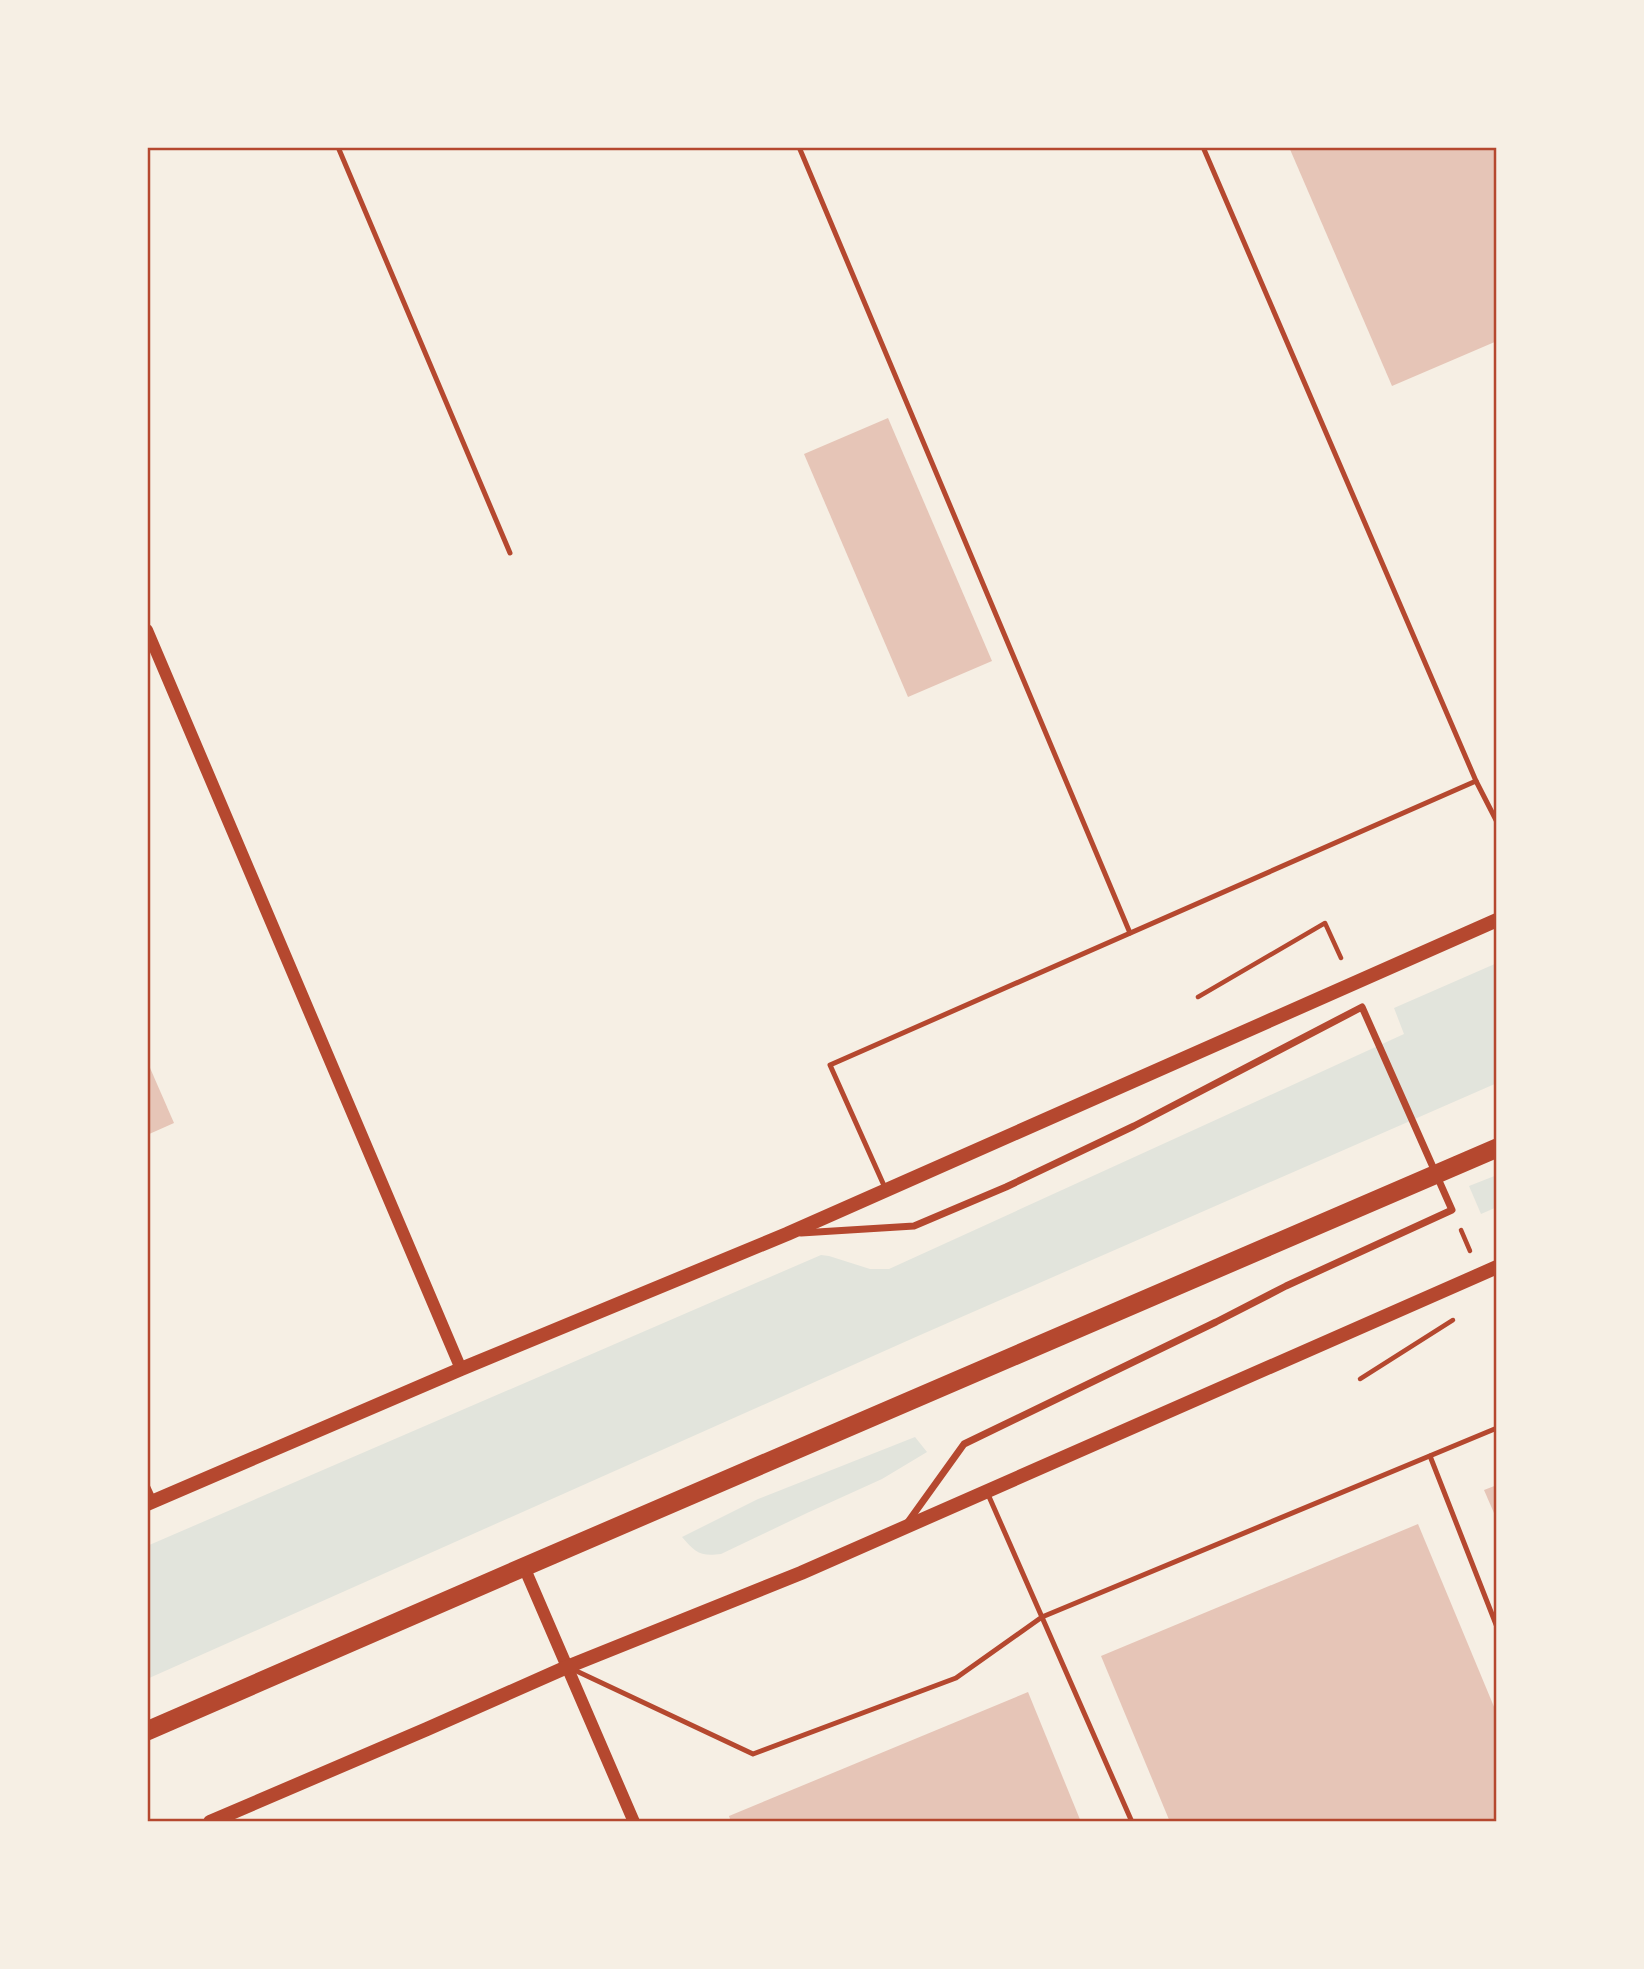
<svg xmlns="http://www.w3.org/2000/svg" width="1644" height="1969" font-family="'Nunito Sans',sans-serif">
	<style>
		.green { fill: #e2e4dc }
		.building { fill: #e6c5b7 }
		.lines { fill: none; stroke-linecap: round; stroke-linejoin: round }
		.path { stroke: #b5482f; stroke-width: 4.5 }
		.service { stroke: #b5482f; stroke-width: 5 }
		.minor { stroke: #b5482f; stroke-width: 7 }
		.tertiary { stroke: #b5482f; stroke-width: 12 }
		.secondary { stroke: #b5482f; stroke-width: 14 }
		.trunk { stroke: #b5482f; stroke-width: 19 }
		.neatline { fill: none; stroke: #b5482f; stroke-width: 2.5 }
	</style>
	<rect width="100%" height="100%" fill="#f6efe4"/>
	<g class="green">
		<path d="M1497 963V1083L918 1336 147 1679V1546L821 1255 829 1256 870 1269H889L1404 1034 1394 1008Z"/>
		<path d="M1497 1175V1207L1481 1214 1469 1186Z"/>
		<path d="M915 1437 927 1452 882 1479 807 1513 721 1554C700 1557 695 1552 682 1537L758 1499Z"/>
	</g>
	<g class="building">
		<path d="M1289 147H1497V341L1392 386Z"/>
		<path d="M888 418 992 661 908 697 804 454Z"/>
		<path d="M147 1061 174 1123 147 1135Z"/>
		<path d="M1497 1485V1520L1484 1490Z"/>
		<path d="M1418 1524 1497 1714V1822H1170L1101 1656Z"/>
		<path d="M1028 1692 1081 1822H731L729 1816Z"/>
	</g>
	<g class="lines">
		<g class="path">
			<path d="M1198 997 1325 923 1341 958"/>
			<path d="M1461 1230 1470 1251"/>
			<path d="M1360 1379 1453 1320"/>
		</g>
		<g class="service">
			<path d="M338 147 510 553"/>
			<path d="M799 147 1130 933"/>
			<path d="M1203 147 1476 781 1497 822"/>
			<path d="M886 1190 830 1065 1476 781"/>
			<path d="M1430 1456 1497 1627"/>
			<path d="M147 1485 153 1498"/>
			<path d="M987 1492 1132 1822"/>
			<path d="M570 1668 753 1754 956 1678 1042 1617 1497 1428"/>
		</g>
		<path class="minor" d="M801 1233 914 1226 1006 1187 1134 1126 1362 1007 1452 1210 1286 1286 1216 1322 964 1444 908 1522"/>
		<g class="tertiary">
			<path d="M147 630 461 1369"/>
			<path d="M524 1567 634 1822"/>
		</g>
		<g class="secondary">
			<path d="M147 1504 461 1369 787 1234 1497 920"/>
			<path d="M210 1822 427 1729 567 1667 801 1573 1497 1267"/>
		</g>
		<path class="trunk" d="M147 1731 524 1567 1497 1148"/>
	</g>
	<rect width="1644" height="1969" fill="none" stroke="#f6efe4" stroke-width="298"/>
	<rect x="149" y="149" width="1346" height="1671" class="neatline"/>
</svg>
